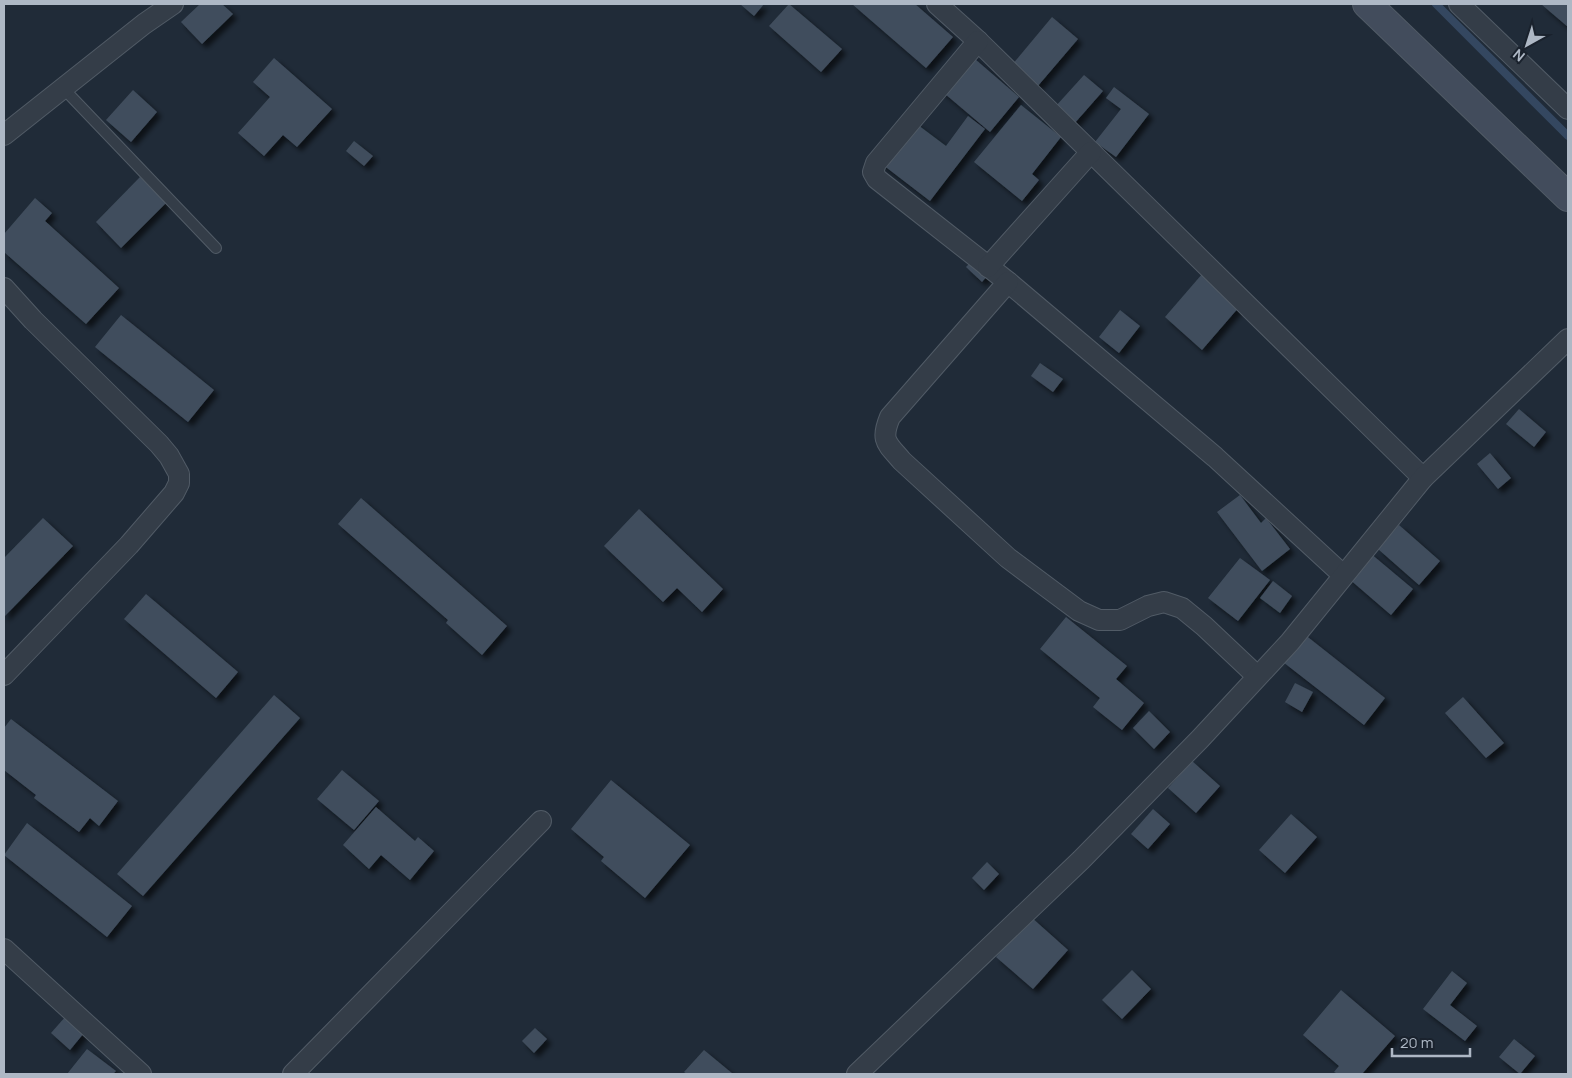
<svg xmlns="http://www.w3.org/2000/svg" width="1572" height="1078" font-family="Manrope,sans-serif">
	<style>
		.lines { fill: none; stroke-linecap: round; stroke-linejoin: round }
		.stream { stroke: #344760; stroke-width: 8 }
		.building { fill: #414e5d; filter: url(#shadow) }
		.lane-casing { stroke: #515b66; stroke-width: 12 }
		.street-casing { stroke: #515b66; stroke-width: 22 }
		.secondary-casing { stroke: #515b66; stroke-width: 30 }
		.lane { stroke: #343d48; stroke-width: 10 }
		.street { stroke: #343d48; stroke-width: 20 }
		.secondary { stroke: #424c5c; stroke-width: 28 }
	</style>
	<defs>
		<filter id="shadow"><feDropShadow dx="4.5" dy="4.5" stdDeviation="2.5" flood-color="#0009"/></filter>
	</defs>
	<rect width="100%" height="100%" fill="#202b38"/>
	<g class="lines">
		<path class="stream" d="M1436 4 1568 136"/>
	</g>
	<g class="building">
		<path d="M200 4H222L233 14 202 44 181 22Z"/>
		<path d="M740 4H764L754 16Z"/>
		<path d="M789 4 842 49 821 72 769 26Z"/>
		<path d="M852 4H915L953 37 926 68Z"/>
		<path d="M1541 4H1568V27Z"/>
		<path d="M1052 17 1078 39 1037 87 1012 65Z"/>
		<path d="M968 53 1019 97 990 132 938 88Z"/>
		<path d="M274 58 332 109 297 147 283 135 264 156 238 133 270 97 253 82Z"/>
		<path d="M1084 75 1103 91 1074 124 1055 107Z"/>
		<path d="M1114 87 1149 114 1116 157 1095 142 1121 109 1106 98Z"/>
		<path d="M133 90 157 112 131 142 106 120Z"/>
		<path d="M1021 105 1061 137 1032 174 1039 180 1022 201 974 162Z"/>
		<path d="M906 116 946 146 968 116 985 129 930 201 874 158Z"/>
		<path d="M354 141 373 156 364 166 346 151Z"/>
		<path d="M140 177 166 203 121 248 96 222Z"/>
		<path d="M35 198 52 213 45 221 119 288 86 324 4 252V234Z"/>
		<path d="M979 254 994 268 982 282 966 267Z"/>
		<path d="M1203 273 1240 306 1202 350 1165 317Z"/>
		<path d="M1120 310 1140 326 1119 353 1099 337Z"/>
		<path d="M121 315 214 390 188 422 95 347Z"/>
		<path d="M1040 363 1063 379 1053 392 1031 376Z"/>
		<path d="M1519 409 1546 432 1534 447 1506 424Z"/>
		<path d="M1490 453 1511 478 1498 489 1477 464Z"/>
		<path d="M1240 495 1261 523 1266 518 1290 549 1262 571 1217 512Z"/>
		<path d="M361 498 507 626 482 655 446 623 448 620 338 524Z"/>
		<path d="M639 509 723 589 702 612 677 588 663 602 604 546Z"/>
		<path d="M43 518 73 546 4 617V558Z"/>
		<path d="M1399 525 1440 561 1419 585 1378 549Z"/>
		<path d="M1370 553 1413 589 1391 615 1348 578Z"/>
		<path d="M1240 558 1270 580 1238 621 1208 598Z"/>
		<path d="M1273 581 1292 596 1280 613 1260 598Z"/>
		<path d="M146 594 238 672 216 698 124 619Z"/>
		<path d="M1066 617 1127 666 1116 679 1144 703 1122 730 1093 707 1100 698 1040 649Z"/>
		<path d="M1304 634 1385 698 1364 725 1283 662Z"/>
		<path d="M1295 683 1313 692 1302 712 1285 702Z"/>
		<path d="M274 695 300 718 143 896 117 874Z"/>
		<path d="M1463 697 1504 743 1486 758 1445 713Z"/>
		<path d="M1149 711 1170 732 1154 749 1133 728Z"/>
		<path d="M11 719 118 801 99 826 90 818 79 832 34 798 36 795 4 770V728Z"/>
		<path d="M1192 761 1220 786 1196 813 1168 788Z"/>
		<path d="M342 770 379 801 354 830 317 799Z"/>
		<path d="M611 780 690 845 645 898 601 861 604 857 571 829Z"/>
		<path d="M376 807 415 841 418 837 434 851 410 880 381 855 369 869 343 845Z"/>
		<path d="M1153 809 1170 824 1148 849 1131 834Z"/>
		<path d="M1291 814 1317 837 1285 873 1259 850Z"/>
		<path d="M27 823 132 906 107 937 4 855Z"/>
		<path d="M987 862 999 874 984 890 972 878Z"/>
		<path d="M1031 917 1068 950 1033 989 996 957Z"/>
		<path d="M1132 970 1151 989 1122 1019 1102 1000Z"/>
		<path d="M1452 971 1467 983 1450 1005 1477 1026 1465 1041 1423 1009Z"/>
		<path d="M1341 990 1395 1036 1362 1074H1338L1334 1072 1339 1066 1303 1035Z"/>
		<path d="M66 1016 84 1033 70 1050 51 1033Z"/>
		<path d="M535 1028 547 1039 534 1053 522 1041Z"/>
		<path d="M1514 1039 1535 1056 1520 1074 1499 1057Z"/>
		<path d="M87 1049 116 1071 113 1074H67Z"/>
		<path d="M704 1050 733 1074H687L684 1072Z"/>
	</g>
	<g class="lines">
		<g class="lane-casing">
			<path id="lane" d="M63 88 216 248"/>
		</g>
		<g class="street-casing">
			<g id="street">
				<path d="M937 4 978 41 1423 478"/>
				<path d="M1459 4 1568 109"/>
				<path d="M978 41 876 163 873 172 877 179 1008 282 1215 457 1343 575"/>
				<path d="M4 135 144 24 173 4"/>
				<path d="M988 267 1091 152"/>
				<path d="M1008 282 890 417C880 441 887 443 902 461L1008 558 1079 611 1099 620H1120L1148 606 1164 602 1182 608 1204 626 1257 676"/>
				<path d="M4 288 33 320 159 444 169 456 179 474V483L174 493 129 545 4 675"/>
				<path d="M4 949 141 1074"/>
				<path d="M293 1074 541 821"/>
				<path d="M857 1074 1081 860 1200 739 1290 642 1423 478 1568 339"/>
			</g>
		</g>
		<g class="secondary-casing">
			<path id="secondary" d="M1367 4 1568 197"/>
		</g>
		<use href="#lane" class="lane"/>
		<use href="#street" class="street"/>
		<use href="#secondary" class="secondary"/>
	</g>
	<rect width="1572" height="1078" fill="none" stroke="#aeb8c5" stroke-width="10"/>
	<g transform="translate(1527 45) rotate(219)" stroke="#1a222d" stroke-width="4" paint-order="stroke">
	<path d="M0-4L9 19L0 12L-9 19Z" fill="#aeb8c5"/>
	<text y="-8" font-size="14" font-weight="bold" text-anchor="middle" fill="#aeb8c5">N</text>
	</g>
	<path d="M1392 1048v8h78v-8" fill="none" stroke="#aeb8c5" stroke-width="2.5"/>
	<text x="1400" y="1048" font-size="15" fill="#aeb8c5" stroke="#1a222d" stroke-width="4" paint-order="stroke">20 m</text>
</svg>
